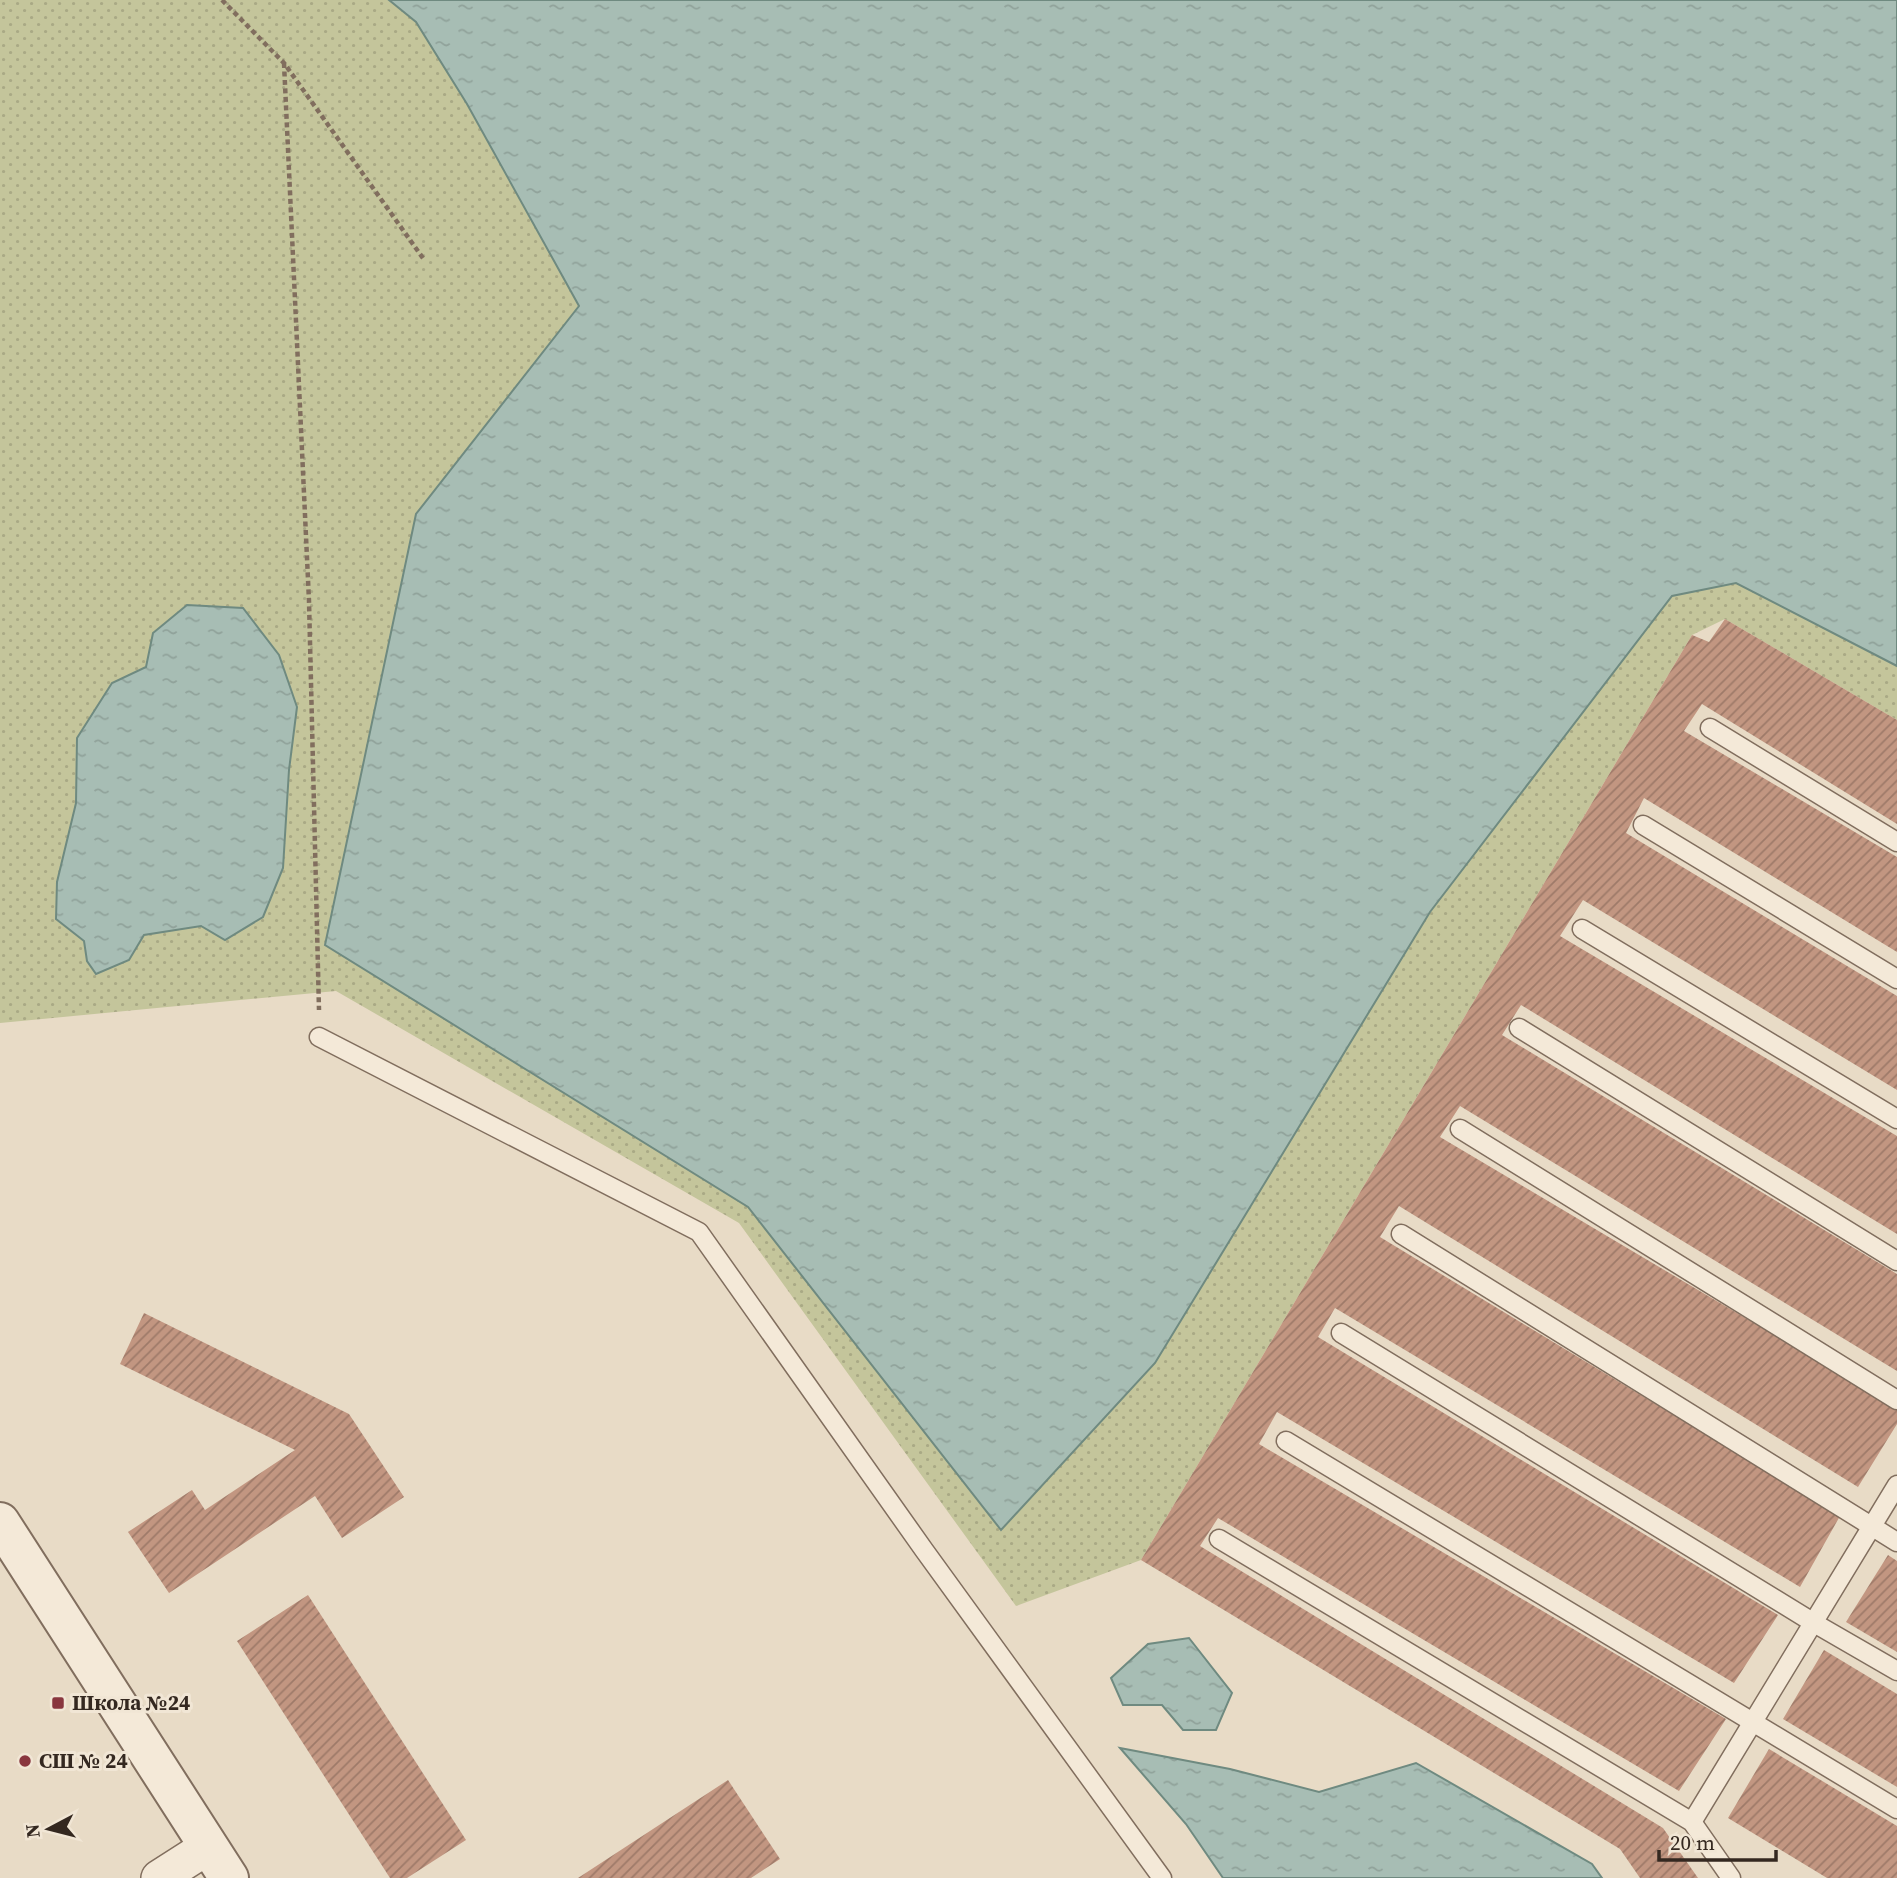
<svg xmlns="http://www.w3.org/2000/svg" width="1897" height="1878" font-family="'Source Serif 4',serif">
<defs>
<pattern id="green-dots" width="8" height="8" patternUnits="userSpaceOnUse" patternTransform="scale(1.75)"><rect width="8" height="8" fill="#c4c59b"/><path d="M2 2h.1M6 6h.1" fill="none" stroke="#a9a985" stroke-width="1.8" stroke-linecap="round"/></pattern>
<pattern id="water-ripples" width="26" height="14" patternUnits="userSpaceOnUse" patternTransform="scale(1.75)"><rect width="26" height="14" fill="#a7bdb4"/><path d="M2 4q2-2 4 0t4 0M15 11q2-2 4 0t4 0" fill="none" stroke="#90a29a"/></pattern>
<pattern id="building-hatch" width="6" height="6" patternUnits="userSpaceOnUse" patternTransform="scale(1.75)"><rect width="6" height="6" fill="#c29681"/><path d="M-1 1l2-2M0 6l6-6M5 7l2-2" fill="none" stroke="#9e7a69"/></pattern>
</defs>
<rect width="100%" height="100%" fill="#e8dbc6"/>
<polygon fill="url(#green-dots)" points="0,0 1897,0 1897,720 1725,619 1692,635 1141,1560 1016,1606 739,1223 336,991 0,1023"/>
<g fill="url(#water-ripples)" stroke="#6f8a80" stroke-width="2">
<polygon points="389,0 1897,0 1897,666 1736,583 1672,596 1430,912 1155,1363 1001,1530 748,1207 325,945 416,514 579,306 467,104 416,22"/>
<polygon points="187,605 243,608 279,655 297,707 289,770 283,868 263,917 225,940 201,926 144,935 129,960 96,974 87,961 84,941 56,919 57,882 76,803 77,738 112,683 146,667 153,633"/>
<polygon points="1189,1638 1232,1693 1216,1730 1183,1730 1162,1705 1123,1705 1111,1678 1148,1644"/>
<polygon points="1120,1748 1230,1769 1319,1792 1416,1763 1592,1864 1602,1878 1223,1878 1186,1824"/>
</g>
<g fill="url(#building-hatch)">
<polygon points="1725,619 1897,720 1897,824 1702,704 1684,731 1897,857 1897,952 1644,798 1626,833 1897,996 1897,1090 1583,900 1560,936 1897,1136 1897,1234 1521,1005 1502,1035 1897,1274 1897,1371 1460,1106 1440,1137 1897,1408 1897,1424 1858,1487 1399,1206 1380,1237 1840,1516 1800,1587 1335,1308 1318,1337 1778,1615 1734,1683 1277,1412 1259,1444 1726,1719 1679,1791 1218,1518 1200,1546 1663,1828 1698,1878 1640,1878 1620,1849 1141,1560 1692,635 1709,642"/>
<polygon points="144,1313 349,1414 404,1497 342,1538 315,1496 169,1593 128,1532 192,1490 205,1510 295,1450 120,1364"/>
<polygon points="1888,1555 1897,1561 1897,1652 1846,1622"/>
<polygon points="308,1595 466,1840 407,1878 390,1878 237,1641"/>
<polygon points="1824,1650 1897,1694 1897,1787 1783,1719"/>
<polygon points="1769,1749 1897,1826 1897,1878 1827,1878 1728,1818"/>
<polygon points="728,1780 780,1859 751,1878 578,1878"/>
</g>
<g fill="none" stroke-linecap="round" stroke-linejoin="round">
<defs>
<g id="service">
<polyline points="1710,728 1897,842"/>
<polyline points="1643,825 1897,979"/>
<polyline points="1582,929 1897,1119"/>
<polyline points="1519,1028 1897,1261"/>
<polyline points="319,1037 699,1232 924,1550 1162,1878"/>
<polyline points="1460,1129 1897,1400"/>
<polyline points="1401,1234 1897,1542"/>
<polyline points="1341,1333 1814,1623 1897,1671"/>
<polyline points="1286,1441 1897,1809"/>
<polyline points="1219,1539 1692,1822 1731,1878"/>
<polyline points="1692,1822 1897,1485"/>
</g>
<polyline id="minor" points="159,1878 209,1846"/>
<polyline id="tertiary" points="0,1522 229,1878"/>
</defs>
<use href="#service" stroke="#816e5e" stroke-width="21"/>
<use href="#minor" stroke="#816e5e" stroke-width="38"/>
<use href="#tertiary" stroke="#816e5e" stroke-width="42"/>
<g stroke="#816e5e" stroke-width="4.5" stroke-dasharray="5 3.5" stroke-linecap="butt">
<polyline points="222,0 284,63 425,261"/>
<polyline points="284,63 309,601 319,1010"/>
</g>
<use href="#service" stroke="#f4e9d8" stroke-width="18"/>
<use href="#minor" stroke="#f4e9d8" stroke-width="35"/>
<use href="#tertiary" stroke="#f4e9d8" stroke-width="38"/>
</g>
<g fill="#89363e" stroke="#f1e6d5" stroke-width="2.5">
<rect x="51" y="1696" width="14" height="14" rx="3.5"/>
<circle cx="25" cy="1761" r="7"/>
</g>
<g text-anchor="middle" stroke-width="6" stroke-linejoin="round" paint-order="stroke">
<g font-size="21" font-weight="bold" fill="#342820" stroke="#f1e6d5" text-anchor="start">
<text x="72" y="1710">Школа №24</text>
<text x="39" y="1768">СШ № 24</text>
</g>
</g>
<g transform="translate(49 1829) rotate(263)" stroke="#f1e6d5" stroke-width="5" paint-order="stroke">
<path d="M0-5L12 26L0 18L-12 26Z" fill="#342820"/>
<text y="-10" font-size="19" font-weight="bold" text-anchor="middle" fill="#342820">N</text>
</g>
<path d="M1659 1850v10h117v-10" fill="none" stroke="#342820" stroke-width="3.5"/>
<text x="1670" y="1850" font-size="21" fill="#342820" stroke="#f1e6d5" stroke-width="5" paint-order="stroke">20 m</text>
</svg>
